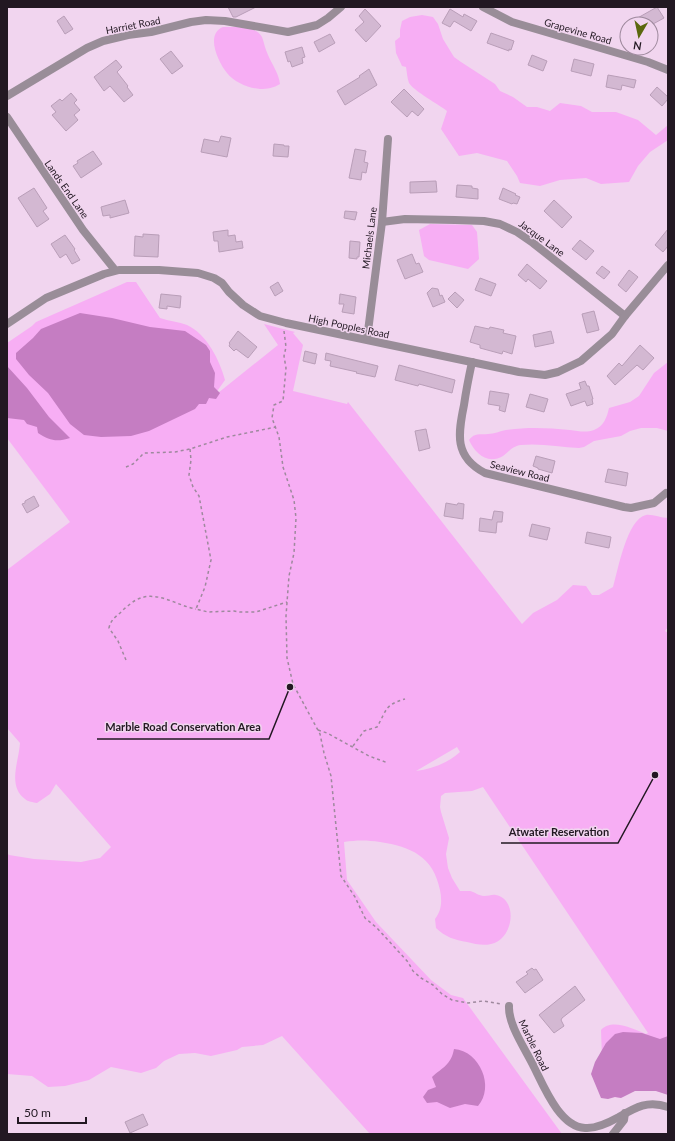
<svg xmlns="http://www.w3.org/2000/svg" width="675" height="1141" font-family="Lato,sans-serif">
<rect width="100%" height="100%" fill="#f1d5ef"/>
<g fill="#f7aef4" fill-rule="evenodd">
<path d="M422,15L433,17L438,24L443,39L454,57L461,62L495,84L500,91L513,97L527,107H537L550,111L560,103L581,106L592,112H616L638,120L656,135L668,125V140L650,152L638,166L629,182L601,184L586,178L560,180L540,186L520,183L517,176L507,161L477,153L459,156L441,129L447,111C438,104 414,91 409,83C407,78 407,72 406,67L402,66L396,53L395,41L400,37V30L402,21L410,17Z"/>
<path d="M223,27C235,27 255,25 262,37C264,42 265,49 268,55C272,64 279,74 280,84C274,88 267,89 260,89C248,88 234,82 227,73C218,62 205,34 223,27Z"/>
<polygon points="430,224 472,225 477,232 479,259 468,269 429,260 424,256 419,230"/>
<path d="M127,282H136L160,318C169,321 179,322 187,325C207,334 220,361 225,380L213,397L278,345L264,324L295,332L293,333L303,345L293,391L347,404L348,402L522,624L533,613L557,600L573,585L586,586L592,595H599L613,587C618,570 627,519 646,515C652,514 661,518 668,518V627L665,631L668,633V1093C659,1092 648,1089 639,1089C627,1089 626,1103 610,1095L602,1058L601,1030C612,1018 633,1029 646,1034L648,1033L483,787L472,791L445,793L441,796L440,807L441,812L449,838L446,854L448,868L452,878L460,891C463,891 467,891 470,891C475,892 479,896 484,896C489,896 492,894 496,895C519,900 513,940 491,944C483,946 475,944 467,942C455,940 445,937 436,928L435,919C442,910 442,900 440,890C433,856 411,847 380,842C367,840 357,840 344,842L347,880L376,922L431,980L451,995L463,998L562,1134H370L282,1036L263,1045L242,1047L237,1050L211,1056L195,1053L179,1054L164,1061L156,1068L141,1073L111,1067L89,1080L65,1086L48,1087L32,1076L7,1074V853L9,855L34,859L81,862L100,858L111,847L56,784L50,794L37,803C33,802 28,802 25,799C7,786 19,761 20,743L7,728V570L70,522L7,438V343L32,326L36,322ZM457,747L460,752C448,763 432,769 416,771Z"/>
<path d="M668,362V431L657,428H641L630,431L621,436L594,441L584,447L579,448C560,447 540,443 521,445C512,446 509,452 503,456C487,465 475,453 469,440C475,432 480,435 488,434C494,434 500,431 506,430C528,427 548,428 570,430C578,431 586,433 594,430C604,426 607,417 609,408L630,402L639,396L654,373Z"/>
</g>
<g fill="#c57dc2">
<polygon points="80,313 112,318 150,327 185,331 206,345 210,351 210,362 215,373 214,387 220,393 216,399 209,398 206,404 199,404 195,409 149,431 131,436 101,437 84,435 70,424 48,393 29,375 16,359 16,353 33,338 41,329"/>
<path d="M7,366L27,388L49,417L70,438C57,442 50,441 38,433L37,427L27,424L24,420L7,418Z"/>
<polygon points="623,1032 642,1033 660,1039 668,1036 668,1095 656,1091 635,1091 621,1098 615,1097 608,1099 601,1098 591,1074 595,1062 606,1043 615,1034"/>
<path d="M454,1049C480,1051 495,1087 478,1106L465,1104L450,1108L437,1102L427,1103L423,1097L428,1090L436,1087L432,1077C443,1067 451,1065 454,1049Z"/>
</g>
<g fill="#d3b8d2" stroke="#b99eb8">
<polygon points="228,7 256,7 236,17 233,17"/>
<polygon points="657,7 664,18 653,24 627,24"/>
<polygon points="365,9 381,26 366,42 355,30 364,22 359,16"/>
<polygon points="450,9 463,17 464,14 477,21 471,31 454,21 450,27 442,23"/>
<polygon points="64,16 73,29 65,34 57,21"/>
<polygon points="491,33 514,41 511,50 509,49 509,51 487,43"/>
<polygon points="330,34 335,43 319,52 314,42"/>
<polygon points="302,47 305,57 302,58 303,63 292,67 290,61 288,62 285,52"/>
<polygon points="171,51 183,66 172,74 160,59"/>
<polygon points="532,55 547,61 543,71 528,65"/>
<polygon points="574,59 594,64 591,76 571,71"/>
<polygon points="116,60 122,67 117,72 128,86 127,87 133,95 124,102 110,86 104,91 94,77"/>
<polygon points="369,69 377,85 345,105 337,91 360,77 359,76"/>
<polygon points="608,75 636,80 634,88 622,85 621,90 606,87"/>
<polygon points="657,87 668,97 668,99 662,106 650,95"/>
<polygon points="404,89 424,109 418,116 412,111 407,117 391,102"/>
<polygon points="71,93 77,100 74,103 80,110 74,115 78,120 66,131 52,115 56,112 51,106 60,99 62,101"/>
<polygon points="221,136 231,138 227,157 201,152 204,139 219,142"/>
<polygon points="274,144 284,145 284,146 289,146 288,157 273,156"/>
<polygon points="355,149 366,151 364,162 368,163 366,173 362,172 361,180 349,178"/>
<polygon points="93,151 102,164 81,178 73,166 78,163 77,161"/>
<polygon points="436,181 437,192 410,193 410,182"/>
<polygon points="457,185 472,186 472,188 478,189 478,199 456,197"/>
<polygon points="34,188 47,208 43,211 49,219 37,227 18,198"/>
<polygon points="503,188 516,194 515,195 520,197 517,204 513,203 512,204 499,199"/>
<polygon points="125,200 129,213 110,218 110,215 103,216 101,207"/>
<polygon points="554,200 572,217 562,228 544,211"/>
<polygon points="345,211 357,212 355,220 344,218"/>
<polygon points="668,229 668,246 663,252 655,245"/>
<polygon points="228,230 228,236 235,235 236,242 242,241 243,248 219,252 218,241 214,241 213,232"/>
<polygon points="143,234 159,235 158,257 134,256 135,236 143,237"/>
<polygon points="65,235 75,249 74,250 80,260 72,264 66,254 60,258 51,244"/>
<polygon points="580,240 594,251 586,260 572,249"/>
<polygon points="350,241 360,242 359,257 357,257 357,259 349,258"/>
<polygon points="412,254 416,264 419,263 423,272 405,279 397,260"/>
<polygon points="527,264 547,281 540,289 528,279 526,282 518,275"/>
<polygon points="602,266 610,272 604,279 596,273"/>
<polygon points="629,270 638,277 626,292 618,285"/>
<polygon points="480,278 496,284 491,296 475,290"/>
<polygon points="278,282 283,291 275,296 270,287"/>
<polygon points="432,288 438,289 440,296 442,295 445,302 433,307 427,293"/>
<polygon points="455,292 464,300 457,308 448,299"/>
<polygon points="161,294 181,296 180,308 167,306 167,309 159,308"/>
<polygon points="340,294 356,297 354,314 342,312 344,304 339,304"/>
<polygon points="594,311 599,330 587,333 582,314"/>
<polygon points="475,326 489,329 490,327 504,330 503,333 516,336 512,354 503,351 502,354 480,348 480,345 470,342"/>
<polygon points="238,331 257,347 248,358 236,349 234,351 229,346 230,344 229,343"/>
<polygon points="551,331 554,343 535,347 533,335"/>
<polygon points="640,345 654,358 643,370 637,365 615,385 607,376 619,363 622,366"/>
<polygon points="305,351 317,354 315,364 303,361"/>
<polygon points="326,353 378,366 375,377 356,373 357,372 330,366 331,361 325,360"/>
<polygon points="399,365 455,380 452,393 419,384 418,386 395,380"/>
<polygon points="585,381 587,386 589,386 593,399 592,399 593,404 587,406 585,401 571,406 566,394 581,389 579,383"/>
<polygon points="490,391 509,394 505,412 499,410 500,406 488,404"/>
<polygon points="530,394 548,399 544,412 526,407"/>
<polygon points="426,429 430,448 419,451 415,431"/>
<polygon points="536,456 555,461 552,473 538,469 538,468 533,466"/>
<polygon points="608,469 628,473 626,486 605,482"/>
<polygon points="34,496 39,506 27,513 22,504 25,503 25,501"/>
<polygon points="446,503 457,505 458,503 464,504 463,519 444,516"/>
<polygon points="494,511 503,512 502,522 497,522 496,533 479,531 480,518 492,520"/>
<polygon points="532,524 550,528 547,540 529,536"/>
<polygon points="587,532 611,537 609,548 585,543"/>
<polygon points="532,968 534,970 536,969 543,980 525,993 516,982 528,974 526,972"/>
<polygon points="575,986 585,1000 562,1018 561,1020 564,1026 554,1033 539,1015"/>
<polygon points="143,1114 148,1125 130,1133 125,1122"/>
</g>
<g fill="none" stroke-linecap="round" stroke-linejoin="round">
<g stroke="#9e899d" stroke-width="1.5" stroke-dasharray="3 3" stroke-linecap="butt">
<polyline points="284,331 286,347 284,356 286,368 283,401 274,405 272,418 279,437 283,467 294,500 296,518 294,553 289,576 286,616 287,658 293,684 320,734 324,753 331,776 341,876 355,897 365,918 377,928 408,962 413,971 421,978 433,985 442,994 452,1000 468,1003 483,1001 501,1004"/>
<polyline points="190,449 191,460 189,475 193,487 199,496 211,560 205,587 196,609 208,612 234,611 240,612 256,612 287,602"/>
<polyline points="126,467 133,464 144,453 175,452 190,449 227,437 276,427"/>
<path d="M126,660L118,641L109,628C111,618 118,616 124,609C128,606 132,602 136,600C156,589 177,606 196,609"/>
<polyline points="318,730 327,733 369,756 388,763"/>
<path d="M353,746L364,731L377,727C387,710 384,705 405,699"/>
</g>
<g stroke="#998d98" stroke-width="8">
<polyline points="483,7 512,22 648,62 668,70"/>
<polyline points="7,96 87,48 103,41 128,35 151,32 191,22 206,20 225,21 288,32 317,25 328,18 341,7"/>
<polyline points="7,117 83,230 115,270"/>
<polyline points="382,222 405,219 455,220 484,221 500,224 517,232 533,243 625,316"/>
<polyline points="7,324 46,298 104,274 119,270 159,270 198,273 214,278 222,283 229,292 243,305 260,316 286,323 519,372 545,375 558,372 581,361 612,334 625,316 668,265"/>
<polyline points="367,339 382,222 388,139"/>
<path d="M472,362C469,376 466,391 464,405C458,434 454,457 485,473L624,507L631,508L654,503L666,493"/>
<path d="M509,1006C508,1025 526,1050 534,1067C544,1087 560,1127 585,1128C596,1129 610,1122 619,1117C636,1107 648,1100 668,1107"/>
<polyline points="613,1134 624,1120 625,1113"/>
</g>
</g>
<g text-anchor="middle" stroke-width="3" stroke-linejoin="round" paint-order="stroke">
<g font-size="10" fill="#221822" stroke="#f1d5ef">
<text transform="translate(133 25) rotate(-11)" y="4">Harriet Road</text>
<text transform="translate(578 31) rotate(16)" y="4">Grapevine Road</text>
<text transform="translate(67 189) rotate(55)" y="4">Lands End Lane</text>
<text transform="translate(369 238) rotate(-83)" y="4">Michaels Lane</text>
<text transform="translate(542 238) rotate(36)" y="4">Jacque Lane</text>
<text transform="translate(349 326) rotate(12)" y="4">High Popples Road</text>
<text transform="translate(520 471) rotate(14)" y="4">Seaview Road</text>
<text transform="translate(534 1045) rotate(64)" y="4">Marble Road</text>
</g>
</g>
<path fill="none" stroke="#221822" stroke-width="1.5" d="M290 687L269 739H97M655 775L618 843H501"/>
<g fill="#221822" stroke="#f1d5ef" stroke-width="1.5">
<circle cx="290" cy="687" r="4"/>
<circle cx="655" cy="775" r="4"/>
</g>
<g font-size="11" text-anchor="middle" font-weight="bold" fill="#221822" stroke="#f1d5ef" stroke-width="3" stroke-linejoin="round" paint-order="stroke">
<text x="183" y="731">Marble Road Conservation Area</text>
<text x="559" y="836">Atwater Reservation</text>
</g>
<rect width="675" height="1141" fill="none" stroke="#221822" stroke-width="16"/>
<g transform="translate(639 36) rotate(189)"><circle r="19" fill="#f1d5ef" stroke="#9e899d"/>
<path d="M0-3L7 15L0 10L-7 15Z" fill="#5b680e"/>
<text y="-6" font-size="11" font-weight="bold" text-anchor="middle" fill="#221822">N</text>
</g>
<path d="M18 1117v6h68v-6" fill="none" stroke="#221822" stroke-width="2"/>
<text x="24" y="1117" font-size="12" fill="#221822" stroke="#f1d5ef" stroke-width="3" paint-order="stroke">50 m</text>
</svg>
